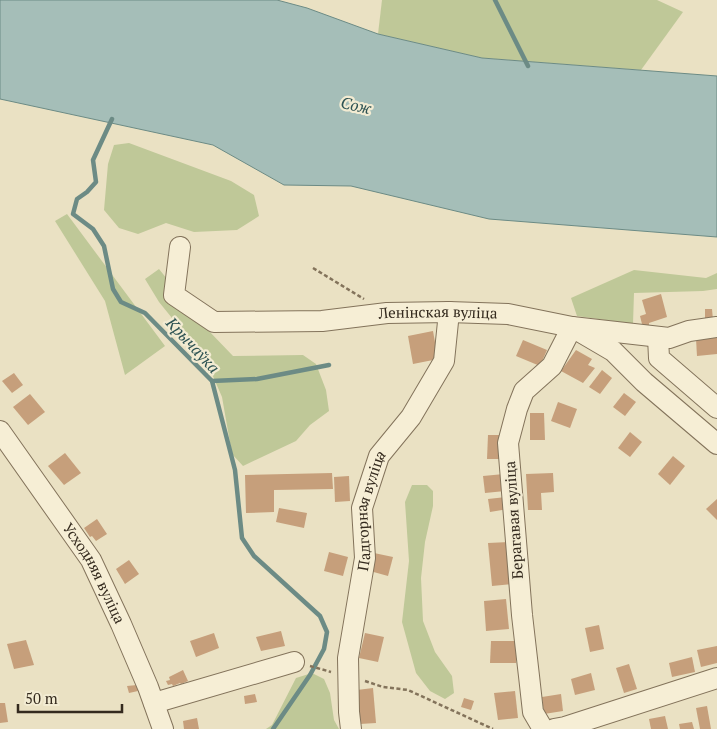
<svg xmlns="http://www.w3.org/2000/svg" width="717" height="729" font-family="'PT Serif',serif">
<rect width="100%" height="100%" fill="#eae1c3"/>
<g fill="#bfc898">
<polygon points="382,0 657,0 683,12 641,70 482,58 378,34"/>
<polygon points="129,143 231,181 254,195 259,216 237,230 194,232 166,223 138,234 119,228 104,210 108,164 114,145"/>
<polygon points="67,214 165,346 125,375 105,301 55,221"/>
<polygon points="159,269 208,330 233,356 303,355 316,364 326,390 329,411 310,425 296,441 243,466 232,454 222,397 206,360 159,302 145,279"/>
<polygon points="634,270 706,278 717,273 717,289 703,291 634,293 633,324 577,316 571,298"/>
<polygon points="412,485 427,485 433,491 433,506 425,542 421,578 423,621 435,652 452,676 454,693 445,699 430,691 416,673 402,622 409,561 405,502"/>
<polygon points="312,673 324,679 330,693 334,720 339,729 266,729 272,725 296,678"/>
</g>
<polygon fill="#a5beb8" stroke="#6c8b85" points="0,0 277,0 307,8 378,34 482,58 717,76 717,237 489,219 351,186 284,185 213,145 0,99"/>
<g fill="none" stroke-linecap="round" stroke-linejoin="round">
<g stroke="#6c8b85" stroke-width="4.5">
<polyline points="495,0 528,66"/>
<polyline points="112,119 93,160 96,182 87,192 77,199 73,214 93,229 104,246 113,289 121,302 145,313 212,381 235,470 242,538 254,556 320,616 327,632 324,649 310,675 273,729"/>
<polyline points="212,381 257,379 329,365"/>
</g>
</g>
<g fill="#c69f7b">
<polygon points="661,294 667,317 649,323 649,326 643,328 640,316 646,314 642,300"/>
<polygon points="705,309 712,309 713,320 705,319"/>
<polygon points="433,331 438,359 413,364 408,336"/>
<polygon points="717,337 717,354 697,356 696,339"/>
<polygon points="523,340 547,350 540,366 516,356"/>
<polygon points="576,350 592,359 588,365 595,368 583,383 561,371"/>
<polygon points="602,370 612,378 600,394 589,387"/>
<polygon points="14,373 23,385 12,393 2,381"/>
<polygon points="624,393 636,402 625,416 613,407"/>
<polygon points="30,394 45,412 28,425 13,407"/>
<polygon points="558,402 577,409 570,428 551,421"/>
<polygon points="530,413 544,413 545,440 530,440"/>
<polygon points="630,432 642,442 630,457 618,448"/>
<polygon points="488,435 501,435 500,459 487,459"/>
<polygon points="65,453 81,473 64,485 48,466"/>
<polygon points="673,456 685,466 670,485 658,474"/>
<polygon points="332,473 333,489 274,490 274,512 246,513 245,475"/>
<polygon points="553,473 554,492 541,493 542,510 528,510 526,474"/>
<polygon points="504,474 505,491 485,493 483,476"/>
<polygon points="349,476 350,501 335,502 334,477"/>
<polygon points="506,497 508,509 490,512 488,499"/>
<polygon points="717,499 717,520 706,509"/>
<polygon points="279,508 307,513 304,528 276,522"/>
<polygon points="97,519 107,534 96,541 92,536 90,537 84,528"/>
<polygon points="509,542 513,584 492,586 488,543"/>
<polygon points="329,552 348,557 343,576 324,571"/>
<polygon points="374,553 393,557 388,576 370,571"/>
<polygon points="129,560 139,574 125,584 116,569"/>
<polygon points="506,599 509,629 486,631 484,601"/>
<polygon points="599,625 604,649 590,652 585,628"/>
<polygon points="281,631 285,646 261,651 256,637"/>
<polygon points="214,633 219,648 196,657 190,641"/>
<polygon points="365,633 384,637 378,662 359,658"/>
<polygon points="26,640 34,665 14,669 7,644"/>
<polygon points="491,641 516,641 516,663 490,663"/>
<polygon points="717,646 717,663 701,667 697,650"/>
<polygon points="692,657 695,672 672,677 669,663"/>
<polygon points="629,664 637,689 624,693 616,668"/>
<polygon points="183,670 188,681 181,684 180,683 173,686 172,684 168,685 166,681 170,680 169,677"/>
<polygon points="591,673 595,690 575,695 571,679"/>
<polygon points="137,685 138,691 129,693 127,686"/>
<polygon points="373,688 376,723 360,724 357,690"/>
<polygon points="515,691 518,718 498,720 494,693"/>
<polygon points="255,694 257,702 245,704 244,696"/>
<polygon points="561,694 563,711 544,714 542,697"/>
<polygon points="464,698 474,701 471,710 461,707"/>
<polygon points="0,703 5,703 8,722 0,723"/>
<polygon points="707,706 711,729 700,729 696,708"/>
<polygon points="665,716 668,729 651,729 649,719"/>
<polygon points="197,718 199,729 184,729 183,721"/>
<polygon points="692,722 694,729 680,729 679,724"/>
</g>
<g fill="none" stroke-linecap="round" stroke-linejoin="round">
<defs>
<g id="minor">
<path id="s1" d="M180,247L174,295L214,322L322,321L387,313L449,312L508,314L572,327L613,351L644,382L717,444"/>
<polyline points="658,337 659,358 717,408"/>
<path id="s2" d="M0,431L91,560L121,624L148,687L163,729"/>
<polyline points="154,703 294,662"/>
<path id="s3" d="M351,729L349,712L348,658L365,558L362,508L379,456L411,417L444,361L449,312"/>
<polyline points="543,729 533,712 529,676 522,615 508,443 517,409 524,391 552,366 572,327 669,338 689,331 717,327"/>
<polyline points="554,729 565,727 717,678"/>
</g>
</defs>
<use href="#minor" stroke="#83735b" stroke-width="22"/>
<g stroke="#83735b" stroke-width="2.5" stroke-dasharray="4 2.5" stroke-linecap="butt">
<polyline points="313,268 364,299"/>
<polyline points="310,666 331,672"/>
<polyline points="365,681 383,687 408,690 493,729"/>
</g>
<use href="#minor" stroke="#f6eed5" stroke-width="20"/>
</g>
<g text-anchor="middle" stroke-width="4.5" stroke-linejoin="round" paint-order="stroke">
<g font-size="15" fill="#342a1e" stroke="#f2ebd2">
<text dy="5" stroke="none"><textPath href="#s1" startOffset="321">Ленінская вуліца</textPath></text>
<text dy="5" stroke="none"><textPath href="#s3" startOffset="221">Падгорная вуліца</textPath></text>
<text transform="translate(514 520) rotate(-94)" y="5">Берагавая вуліца</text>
<text dy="5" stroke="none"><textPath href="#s2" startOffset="171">Усходняя вуліца</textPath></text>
</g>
<g font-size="16" font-style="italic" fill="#2e5353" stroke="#f2ebd2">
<text transform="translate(356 105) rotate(13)" y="6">Сож</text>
<text transform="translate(193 345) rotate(47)" y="6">Крычаўка</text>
</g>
</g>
<path d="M18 704v8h104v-8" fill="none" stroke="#342a1e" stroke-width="2.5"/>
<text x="25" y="704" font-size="15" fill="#342a1e" stroke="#f2ebd2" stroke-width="4" paint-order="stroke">50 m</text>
</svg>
